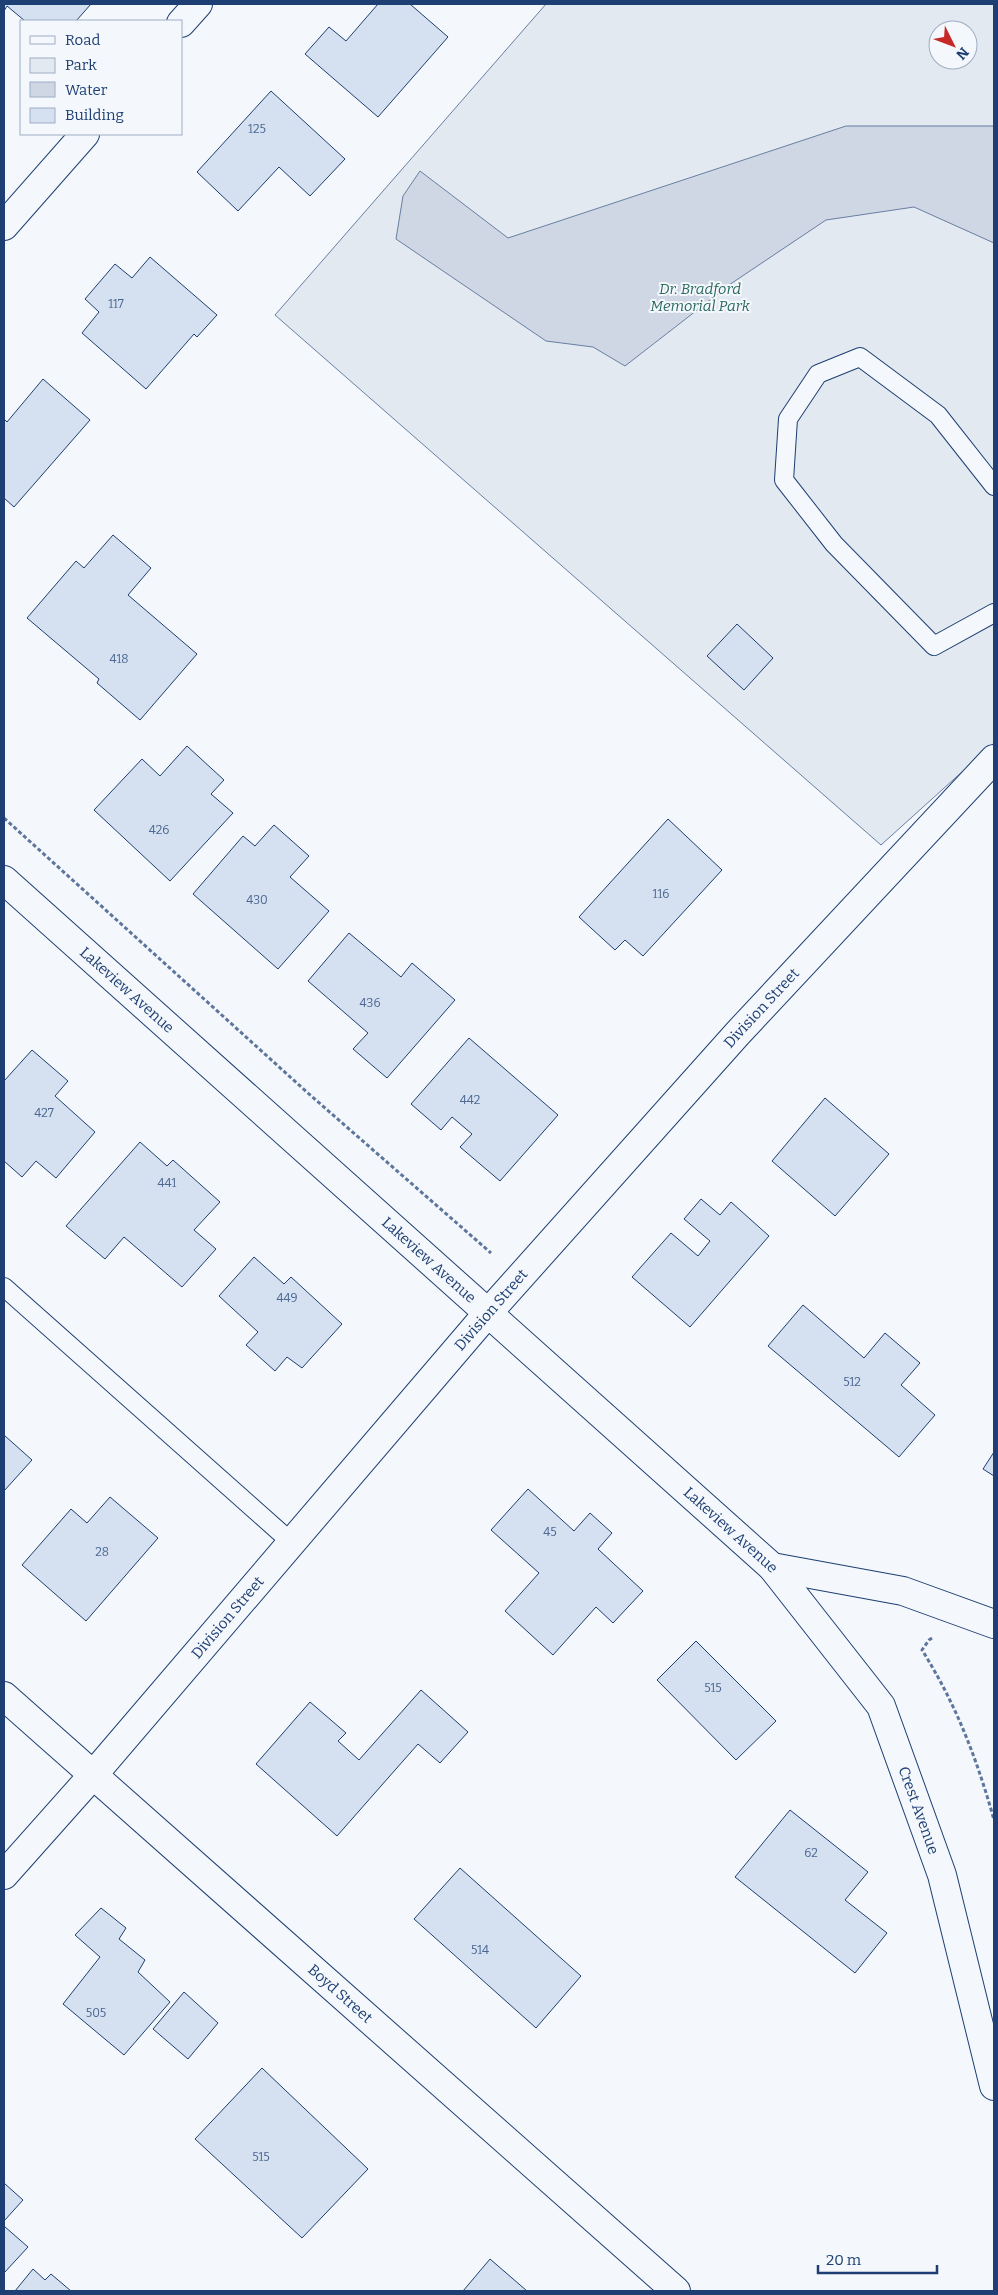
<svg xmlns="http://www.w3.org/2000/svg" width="998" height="2295" font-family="Bitter,serif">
<rect width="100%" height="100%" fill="#f4f7fb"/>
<path fill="#e3e9f0" stroke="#687fa3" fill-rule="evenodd" d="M546,4H994V743L881,845L275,315ZM938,30H968V60H938Z"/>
<polygon fill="#cfd7e4" stroke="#687fa3" points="846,126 994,126 994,243 914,207 826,220 732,283 625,366 593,347 546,341 396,239 403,196 420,171 508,238"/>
<g fill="#d5e0f0" stroke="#1d3f73">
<polygon points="4,4 91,4 76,21 25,21 7,6 4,11"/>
<polygon points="378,4 410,4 448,37 378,117 305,54 329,27 346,41"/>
<polygon points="271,91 345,159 310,196 279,167 238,211 197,172"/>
<polygon points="150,257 217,315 197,337 194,334 146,389 82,333 99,312 85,299 115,264 132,278"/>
<polygon points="43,379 90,420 14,507 4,498 4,419 7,422"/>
<polygon points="113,535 151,568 128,595 197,654 140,720 97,683 99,679 27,618 76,561 84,568"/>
<polygon points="737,624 773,658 744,690 707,656"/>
<polygon points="187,746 224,780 211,794 233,813 170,881 94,810 142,759 160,776"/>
<polygon points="668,819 722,870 643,956 625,940 615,950 579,917"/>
<polygon points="274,825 309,856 290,877 329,911 278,969 193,894 243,836 255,846"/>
<polygon points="349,933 401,977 412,963 455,1000 387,1078 353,1049 368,1033 308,981"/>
<polygon points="469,1038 558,1115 500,1181 460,1147 472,1134 452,1117 441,1130 411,1104"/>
<polygon points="32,1050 68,1081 55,1096 95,1132 56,1178 36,1161 22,1177 4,1161 4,1081"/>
<polygon points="825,1098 889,1154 835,1216 772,1161"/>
<polygon points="140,1142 167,1166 173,1160 220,1202 194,1230 216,1249 182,1287 124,1237 105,1259 66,1226"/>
<polygon points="701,1199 720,1215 731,1202 769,1236 690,1327 632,1277 671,1233 698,1256 710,1241 684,1219"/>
<polygon points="254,1257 284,1284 291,1277 342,1324 302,1368 287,1357 275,1371 246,1345 258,1332 219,1296"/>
<polygon points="803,1305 864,1358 885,1333 920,1363 901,1385 935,1415 899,1457 768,1346"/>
<polygon points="4,1435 32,1460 4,1491"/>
<polygon points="994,1452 994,1476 983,1469"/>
<polygon points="528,1489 574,1531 590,1513 612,1533 598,1549 643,1591 613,1623 596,1607 553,1655 505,1611 539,1573 491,1530"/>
<polygon points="110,1497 158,1538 86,1621 22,1565 71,1509 87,1523"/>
<polygon points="696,1641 776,1721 736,1760 657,1680"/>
<polygon points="421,1690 468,1732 440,1763 418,1744 337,1836 256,1764 310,1702 346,1733 338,1741 359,1760"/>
<polygon points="790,1810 868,1872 845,1900 887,1933 855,1973 735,1877"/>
<polygon points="460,1868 581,1976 536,2028 414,1919"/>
<polygon points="101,1908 126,1928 119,1939 145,1960 138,1972 170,2002 124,2055 63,2004 100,1957 75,1935"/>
<polygon points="184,1992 218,2023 188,2059 153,2029"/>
<polygon points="262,2068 368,2169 302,2238 195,2139"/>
<polygon points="4,2183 23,2200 4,2221"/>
<polygon points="4,2226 28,2247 4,2273"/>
<polygon points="490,2259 527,2291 463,2291"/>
<polygon points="33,2269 45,2280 51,2274 71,2291 15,2291"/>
</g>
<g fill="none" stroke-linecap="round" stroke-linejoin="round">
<defs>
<g id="lane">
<polyline points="994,486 938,415 860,357 818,374 788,419 784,480 834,544 934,646 994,613"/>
<polyline points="4,1287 291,1542"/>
</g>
<g id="street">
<polyline points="181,23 198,4"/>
<polyline points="4,226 85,134"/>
<path id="s1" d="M487,1314L738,1033L994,759"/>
<polyline points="772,1567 903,1591 994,1624"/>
<path id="s2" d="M4,1696L676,2291"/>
</g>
<g id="secondary">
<path id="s3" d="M4,880L772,1567L881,1706L942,1875L994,2086"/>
<path id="s4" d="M4,1875L93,1775L487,1314"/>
</g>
</defs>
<use href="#lane" stroke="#1d3f73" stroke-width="20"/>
<use href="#street" stroke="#1d3f73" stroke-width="30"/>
<use href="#secondary" stroke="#1d3f73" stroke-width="30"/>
<g stroke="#5e769c" stroke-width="3" stroke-dasharray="4 2.5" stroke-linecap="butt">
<polyline points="4,818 309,1094 491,1253"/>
<path d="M932,1638L929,1640L922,1650C956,1704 977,1759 994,1820"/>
</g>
<use href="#lane" stroke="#f4f7fb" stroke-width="18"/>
<use href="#street" stroke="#f4f7fb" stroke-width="28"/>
<use href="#secondary" stroke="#f4f7fb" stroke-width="28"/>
</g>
<g text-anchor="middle" stroke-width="4" stroke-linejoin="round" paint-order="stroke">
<g font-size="12" fill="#4b6792">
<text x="257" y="133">125</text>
<text x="116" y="308">117</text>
<text x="119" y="663">418</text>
<text x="159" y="834">426</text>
<text x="661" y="898">116</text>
<text x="257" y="904">430</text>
<text x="370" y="1007">436</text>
<text x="470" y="1104">442</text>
<text x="44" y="1117">427</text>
<text x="167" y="1187">441</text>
<text x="287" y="1302">449</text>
<text x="852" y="1386">512</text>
<text x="550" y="1536">45</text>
<text x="102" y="1556">28</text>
<text x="713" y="1692">515</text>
<text x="811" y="1857">62</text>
<text x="480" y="1954">514</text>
<text x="96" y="2017">505</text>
<text x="261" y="2161">515</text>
</g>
<g font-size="15" font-style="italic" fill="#2c6c60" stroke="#f4f7fb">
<text x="700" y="294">Dr. Bradford<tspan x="700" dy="17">Memorial Park</tspan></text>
</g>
<g font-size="15" fill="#1d3f73" stroke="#f4f7fb">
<text dy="5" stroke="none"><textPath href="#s3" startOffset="165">Lakeview Avenue</textPath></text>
<text dy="5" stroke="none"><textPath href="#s1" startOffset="411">Division Street</textPath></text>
<text dy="5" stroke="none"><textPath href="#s3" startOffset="570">Lakeview Avenue</textPath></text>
<text transform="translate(491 1310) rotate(-49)" y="5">Division Street</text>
<text dy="5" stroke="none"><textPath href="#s3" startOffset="975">Lakeview Avenue</textPath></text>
<text dy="5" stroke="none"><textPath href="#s4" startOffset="341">Division Street</textPath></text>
<text dy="5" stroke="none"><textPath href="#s3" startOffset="1318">Crest Avenue</textPath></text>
<text dy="5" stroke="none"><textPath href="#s2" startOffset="449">Boyd Street</textPath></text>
</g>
</g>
<rect width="998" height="2295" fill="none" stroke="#1d3f73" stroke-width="10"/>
<rect x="20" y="20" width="162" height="115" fill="#f4f7fb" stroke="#9eadc5"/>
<rect x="30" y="36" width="25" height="8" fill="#f4f7fb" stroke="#9eadc5"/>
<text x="65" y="45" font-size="15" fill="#1d3f73">Road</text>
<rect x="30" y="58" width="25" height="15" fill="#e3e9f0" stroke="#9eadc5"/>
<text x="65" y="70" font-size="15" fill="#1d3f73">Park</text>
<rect x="30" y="82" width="25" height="15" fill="#cfd7e4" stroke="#9eadc5"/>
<text x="65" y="95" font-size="15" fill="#1d3f73">Water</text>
<rect x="30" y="108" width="25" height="15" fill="#d5e0f0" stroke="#9eadc5"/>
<text x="65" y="120" font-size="15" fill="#1d3f73">Building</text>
<g transform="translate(953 45) rotate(132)"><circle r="24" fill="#f4f7fb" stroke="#9eadc5"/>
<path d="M0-4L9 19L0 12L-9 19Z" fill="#c62828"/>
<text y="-8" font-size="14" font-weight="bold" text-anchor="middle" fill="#1d3f73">N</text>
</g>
<path d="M818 2265v8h119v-8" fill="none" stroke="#1d3f73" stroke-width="2.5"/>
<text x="826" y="2265" font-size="15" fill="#1d3f73" stroke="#f4f7fb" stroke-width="4" paint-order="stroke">20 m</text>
</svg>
